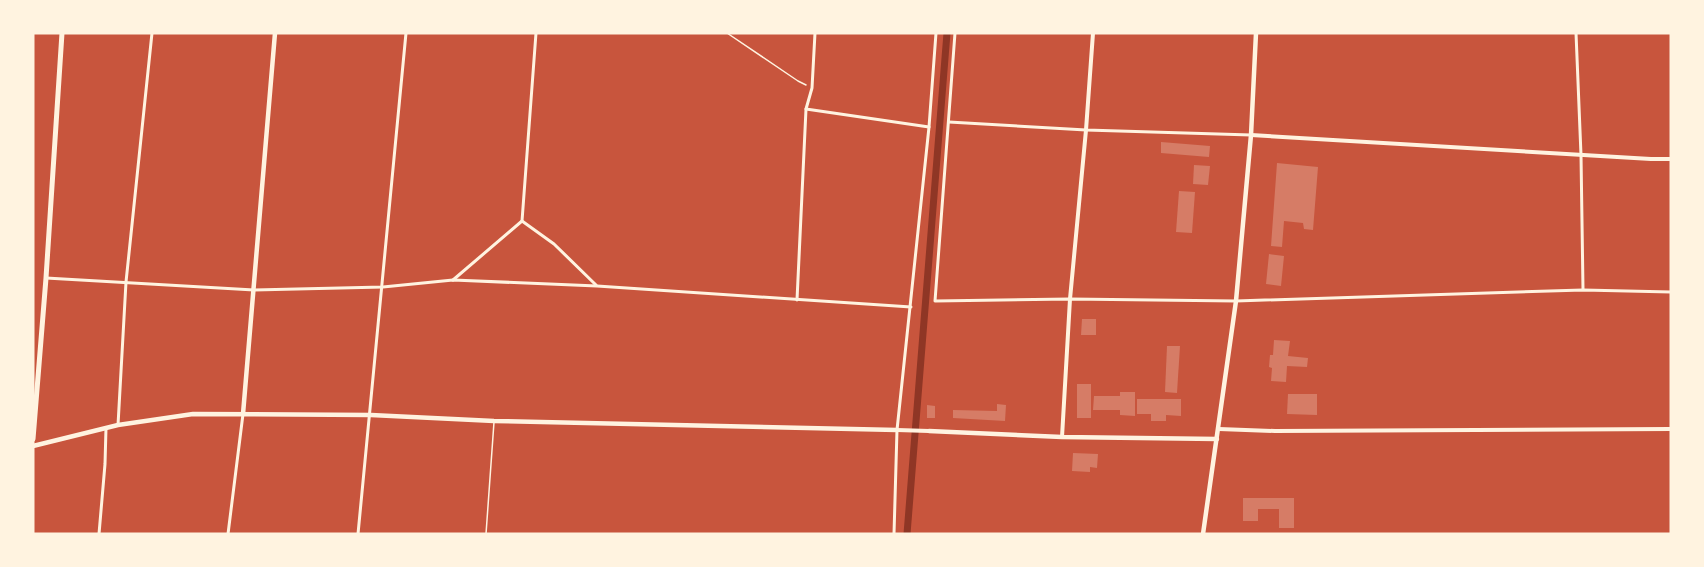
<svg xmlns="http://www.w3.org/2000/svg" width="1704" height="567" font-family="Mulish,sans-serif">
<rect width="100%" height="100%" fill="#c8553d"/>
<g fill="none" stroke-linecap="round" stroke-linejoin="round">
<polyline stroke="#8f3625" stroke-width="7" points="907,534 947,33"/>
</g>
<g fill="#d67c66">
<polygon points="1161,142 1210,146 1209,157 1161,153"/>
<polygon points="1277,163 1318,167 1313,230 1304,229 1303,223 1284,221 1282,247 1271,246"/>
<polygon points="1194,165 1210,166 1208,185 1193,184"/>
<polygon points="1179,191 1195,192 1192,233 1176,232"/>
<polygon points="1269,254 1284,256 1281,286 1266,284"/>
<polygon points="1082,319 1096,319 1096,335 1081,335"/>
<polygon points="1274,340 1290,341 1288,356 1308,358 1307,367 1287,366 1286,382 1271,381 1272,368 1269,367 1270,355 1273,355"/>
<polygon points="1167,346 1180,346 1177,393 1165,392"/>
<rect x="1077" y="384" width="14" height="34"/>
<polygon points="1120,392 1135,392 1135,416 1120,415 1120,410 1093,410 1094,396 1120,396"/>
<polygon points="1288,394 1317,394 1317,415 1287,414"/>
<polygon points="1137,399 1181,399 1181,416 1166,415 1166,421 1151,421 1151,414 1137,414"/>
<polygon points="997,404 1006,405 1005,421 953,418 953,410 997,411"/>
<polygon points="927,405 935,406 935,418 927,418"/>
<polygon points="1073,453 1098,454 1097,468 1090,467 1090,472 1072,471"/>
<polygon points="1243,498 1294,498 1294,528 1279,528 1279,509 1258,509 1258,521 1243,521"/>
</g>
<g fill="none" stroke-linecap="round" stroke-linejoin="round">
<polyline stroke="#fff3e0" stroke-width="1.5" points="727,33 798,81 806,85"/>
<polyline stroke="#fff3e0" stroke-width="1.5" points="486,534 494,422"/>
<g stroke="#fff3e0" stroke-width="3">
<polyline points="536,33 522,221 554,244 596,285"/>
<polyline points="955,33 935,301 1070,299 1236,301 1583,290 1671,292"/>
<polyline points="1576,33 1581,155 1583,289"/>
<polyline points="806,109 929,127"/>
<polyline points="949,122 1086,130 1251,135"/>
<polyline points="46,278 254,290 383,287 453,280 597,286 911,307"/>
<polyline points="453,280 522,221"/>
<polyline points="797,300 806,109 812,88 815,33"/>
<polyline points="118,425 126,282 152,33"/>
<polyline points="99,534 105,464 106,428"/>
<polyline points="228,534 243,414"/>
<polyline points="358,534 406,33"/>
<polyline points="894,534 897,430 929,127 936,33"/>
</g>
<g stroke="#fff3e0" stroke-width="4">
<polyline points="1251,135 1651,159 1671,159"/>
<polyline points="1219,429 1275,431 1671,429"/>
<polyline points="897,430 929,431"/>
<polyline points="1062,437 1070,299 1086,130 1093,33"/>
</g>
<g stroke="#fff3e0" stroke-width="4.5">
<polyline points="243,414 275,33"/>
<polyline points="929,431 1062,437 1217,439"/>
<polyline points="33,446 118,425 193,414 371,415 494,421 897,430"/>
<polyline points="1203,534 1236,301 1251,135 1256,33"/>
</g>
<polyline stroke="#fff3e0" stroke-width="5" points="33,439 46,278 62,33"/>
</g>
<rect width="1704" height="567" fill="none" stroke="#fff3e0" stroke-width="69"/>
</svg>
